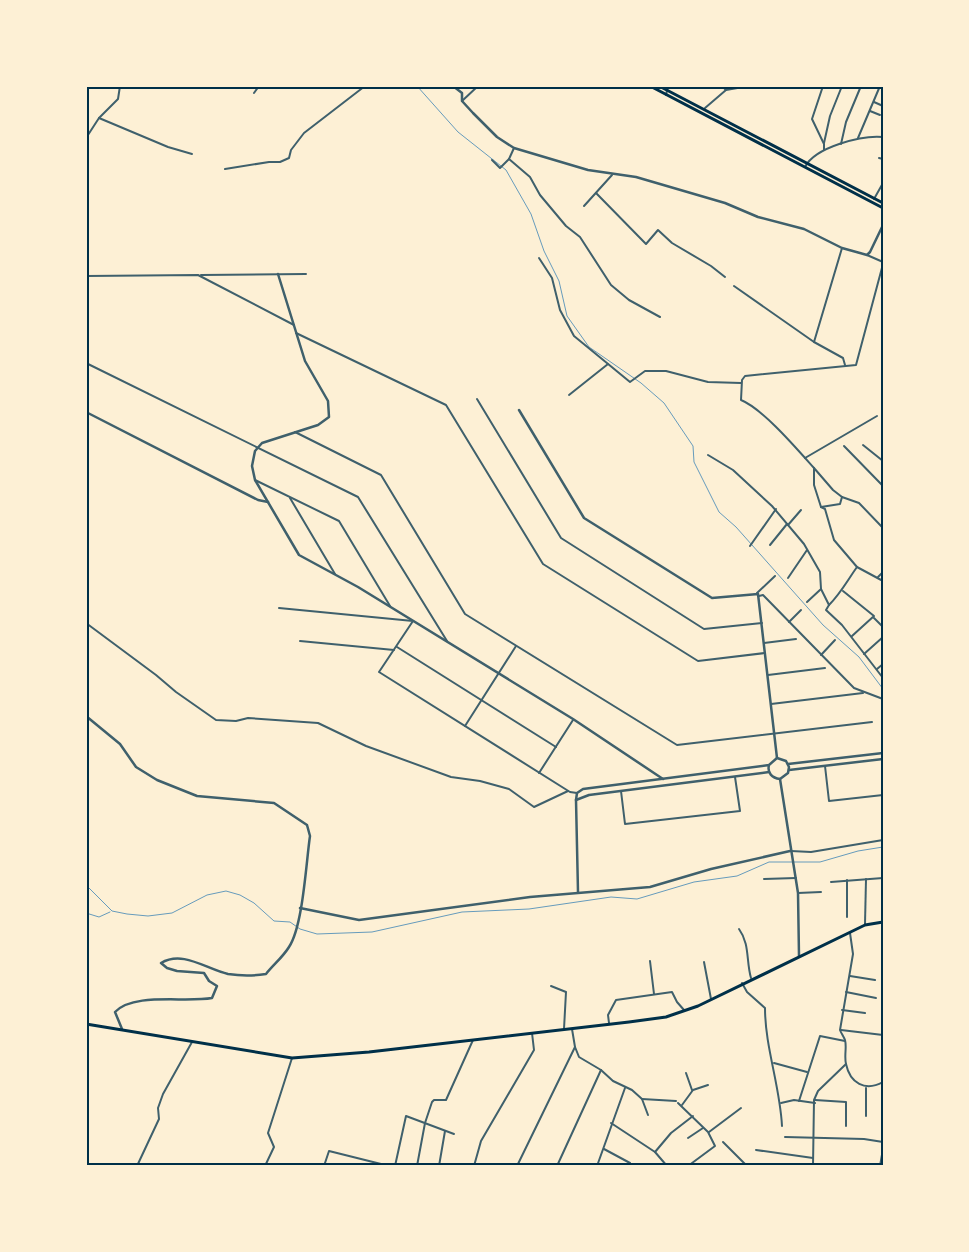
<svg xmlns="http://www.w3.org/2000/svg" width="969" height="1252" font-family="'DejaVu Sans',sans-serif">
<rect width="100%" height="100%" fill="#fdf0d5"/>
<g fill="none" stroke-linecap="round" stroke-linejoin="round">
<g stroke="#669bbc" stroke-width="1">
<polyline points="417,86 458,132 506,170 531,214 544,251 559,281 567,316 589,347 641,383 664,403 693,446 694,462 719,512 736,527 823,625 859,657 883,689"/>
<polyline points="86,885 112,911 127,914 148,916 172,913 207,895 226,891 240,895 254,903 274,921 290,922 300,929 317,934 372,932 462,912 529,909 611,897 637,899 694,882 737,876 769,862 820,862 858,851 883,847"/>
<polyline points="86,913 99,917 110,912"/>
</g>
<g stroke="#3f606c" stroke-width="2">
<polyline points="722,86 726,90"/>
<polyline points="823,86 812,119 824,144 824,150"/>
<polyline points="254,93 259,86"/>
<polyline points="666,95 668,86"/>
<polyline points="462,101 478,86"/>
<polyline points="874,102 883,106"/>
<polyline points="705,108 726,90 749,86"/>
<polyline points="870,111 880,115"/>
<polyline points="99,118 168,147 192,154"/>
<polyline points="86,138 99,118 118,99 120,86"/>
<polyline points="858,138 880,86"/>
<polyline points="824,143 830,116 842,86"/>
<polyline points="841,144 846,122 861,86"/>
<polyline points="514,148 509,159 530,177 540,195 566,226 580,237 611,285 629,300 660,317"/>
<polyline points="879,158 883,159"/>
<polyline points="492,160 500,168 509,159"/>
<path d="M805,167C815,147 862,135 883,137"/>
<polyline points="225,169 269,162 280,162 289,158 291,150 304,133 365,86"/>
<polyline points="596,193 646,244 658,230 672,243 711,266 725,277"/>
<polyline points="874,199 883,183"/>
<polyline points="584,206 612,175"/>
<polyline points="867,255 883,262"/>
<polyline points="539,258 552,278 560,310 574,336 630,382 645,371 666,371 708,382 741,383"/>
<path d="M883,264L856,365L745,376L742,380L741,400C763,409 797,449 814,468V485L821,507L825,509L834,540L857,567L883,581"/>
<polyline points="201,275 306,274"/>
<polyline points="86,276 198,275 294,325"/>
<polyline points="734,286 814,342 843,358 845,365"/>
<polyline points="296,333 446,405 543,564 698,661 765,653"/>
<polyline points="814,342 842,248"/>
<polyline points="86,363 358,497 447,641"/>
<polyline points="569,395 608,364"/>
<polyline points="477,399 561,538 704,629 762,623"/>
<polyline points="295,432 381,475 465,614 677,745 872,722"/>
<polyline points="863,445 883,461"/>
<polyline points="844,446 883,486"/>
<polyline points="708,455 733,470 772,506 804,544 820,572 821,589 829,605 826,610 842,625 883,678"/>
<polyline points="805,458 877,416"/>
<polyline points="814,468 833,490 842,497 859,503 883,528"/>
<polyline points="255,480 339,521 390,606"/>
<polyline points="290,498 335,574"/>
<polyline points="821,507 840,504 842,497"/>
<polyline points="788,525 801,510"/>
<polyline points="770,545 787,524"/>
<polyline points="750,546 776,509"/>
<polyline points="878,577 883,572"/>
<polyline points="788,578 807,550"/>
<polyline points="843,591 874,616 852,636"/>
<polyline points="757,593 775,576"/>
<polyline points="759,596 763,595 854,688 883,699"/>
<polyline points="807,602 821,589"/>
<path d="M829,605C841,593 847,581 857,567"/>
<polyline points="279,608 413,621 379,672 570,792 577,793"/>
<polyline points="874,618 883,627"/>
<polyline points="789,622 801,610"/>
<polyline points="86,623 156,675 176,692 216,720 236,721 248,718 318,723 366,746 451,777 480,781 509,789 534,807 568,791"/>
<polyline points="300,641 394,650"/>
<polyline points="764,643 796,639"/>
<polyline points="397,647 556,747"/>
<polyline points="864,654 883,637"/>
<polyline points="821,655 835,640"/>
<polyline points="877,669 883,664"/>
<polyline points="768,675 825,668"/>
<polyline points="771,704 863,693"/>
<polyline points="465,726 516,646"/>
<polyline points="825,766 829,801 883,795"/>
<polyline points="539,773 573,720"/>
<polyline points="621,791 625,824 740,811 735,777"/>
<polyline points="791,851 811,852 883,840"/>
<polyline points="764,879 796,878"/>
<polyline points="847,880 847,917"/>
<polyline points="831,882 883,878"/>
<polyline points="798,893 821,892"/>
<polyline points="865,924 866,879"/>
<path d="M739,929C750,944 746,961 751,978"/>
<path d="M850,933L853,954L840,1030C841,1033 844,1037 845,1040C847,1047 844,1056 846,1064C850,1083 865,1092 883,1082"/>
<polyline points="650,961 654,994"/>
<polyline points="704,962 711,999"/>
<polyline points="850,976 875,980"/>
<path d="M742,983L747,992L765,1008C765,1047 780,1086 782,1126"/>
<polyline points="551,986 566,992 564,1029"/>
<polyline points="846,992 876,998"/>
<polyline points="842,1010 865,1013"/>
<polyline points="609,1023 608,1015 616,1000 672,992 677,1002 684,1010"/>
<polyline points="572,1029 575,1047 579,1057 601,1070 613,1081 632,1090 642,1099 648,1115"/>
<polyline points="841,1030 883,1035"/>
<polyline points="774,1063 807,1072"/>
<polyline points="686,1073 692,1090"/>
<polyline points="866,1088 866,1116"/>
<polyline points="642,1099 676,1101"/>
<polyline points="815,1100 846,1102 846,1126"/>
<polyline points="799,1101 820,1036 845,1041"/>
<polyline points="678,1103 708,1132 715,1146 688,1166"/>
<polyline points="781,1103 794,1100 815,1103"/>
<polyline points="682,1105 693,1090 708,1085"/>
<polyline points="611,1123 655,1152 667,1166"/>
<polyline points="709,1132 741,1108"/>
<polyline points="785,1137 864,1139 883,1142"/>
<polyline points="688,1138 703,1128"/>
<polyline points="723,1142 747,1166"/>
<polyline points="604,1149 630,1163"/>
<polyline points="756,1150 813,1158"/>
<polyline points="655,1152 671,1133 693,1116"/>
<polyline points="137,1166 159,1119 158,1108 163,1094 192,1042"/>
<polyline points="265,1166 274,1147 268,1133 292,1058"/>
<polyline points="324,1166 329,1151 389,1166"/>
<polyline points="395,1166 406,1116 454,1134"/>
<polyline points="417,1166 425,1123 432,1102 434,1100 446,1100 473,1040"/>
<polyline points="439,1166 445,1131"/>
<polyline points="474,1166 481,1141 534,1050 532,1033"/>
<polyline points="517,1166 575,1047"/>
<polyline points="557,1166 601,1070"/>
<polyline points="597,1166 625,1088"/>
<polyline points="813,1166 814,1100 818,1091 846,1064"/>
<polyline points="880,1166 883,1149"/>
</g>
<g stroke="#3f606c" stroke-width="2.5">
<polyline points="453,86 462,93 462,101 473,113 497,137 514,148 588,170 636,177 725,203 758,217 804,229 842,248 867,255 870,252 883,225"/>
<polyline points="278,274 305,361 328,401 329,417 318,425 262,443 255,451 252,466 255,480 299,555 358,587 573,719 663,779"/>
<polyline points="519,410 584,518 712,598 758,594 777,758"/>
<polyline points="86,412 258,500 268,502"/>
<path d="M86,716L120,744L136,767L157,780L197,796L274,803L307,825L310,836C306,863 303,926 289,947C283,957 273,965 266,974C253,976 241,976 228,974C206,969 183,950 161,963L167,968L177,971L204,973L209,981L217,986L212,998C185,1003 134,992 115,1012L122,1029"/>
<polyline points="788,764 883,753"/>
<polyline points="789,770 883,759"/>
<polyline points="780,779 798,893 799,956"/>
<polyline points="576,800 589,795 769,772"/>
<path d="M578,892L576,800L577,793L583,789L769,765L777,758L786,761L789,767L788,773L780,779C772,778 767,773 769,765"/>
<polyline points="300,908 359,920 530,897 650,887 711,869 790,851"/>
</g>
<g stroke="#003049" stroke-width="3">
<polyline points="650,86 883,208"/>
<polyline points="659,86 883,203"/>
</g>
<polyline stroke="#003049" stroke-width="3" points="86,1024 292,1058 369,1052 629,1022 666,1017 698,1006 865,925 883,922"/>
</g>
<rect width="969" height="1252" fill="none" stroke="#fdf0d5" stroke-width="175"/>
<rect x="88" y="88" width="794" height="1076" fill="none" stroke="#003049" stroke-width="2"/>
</svg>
